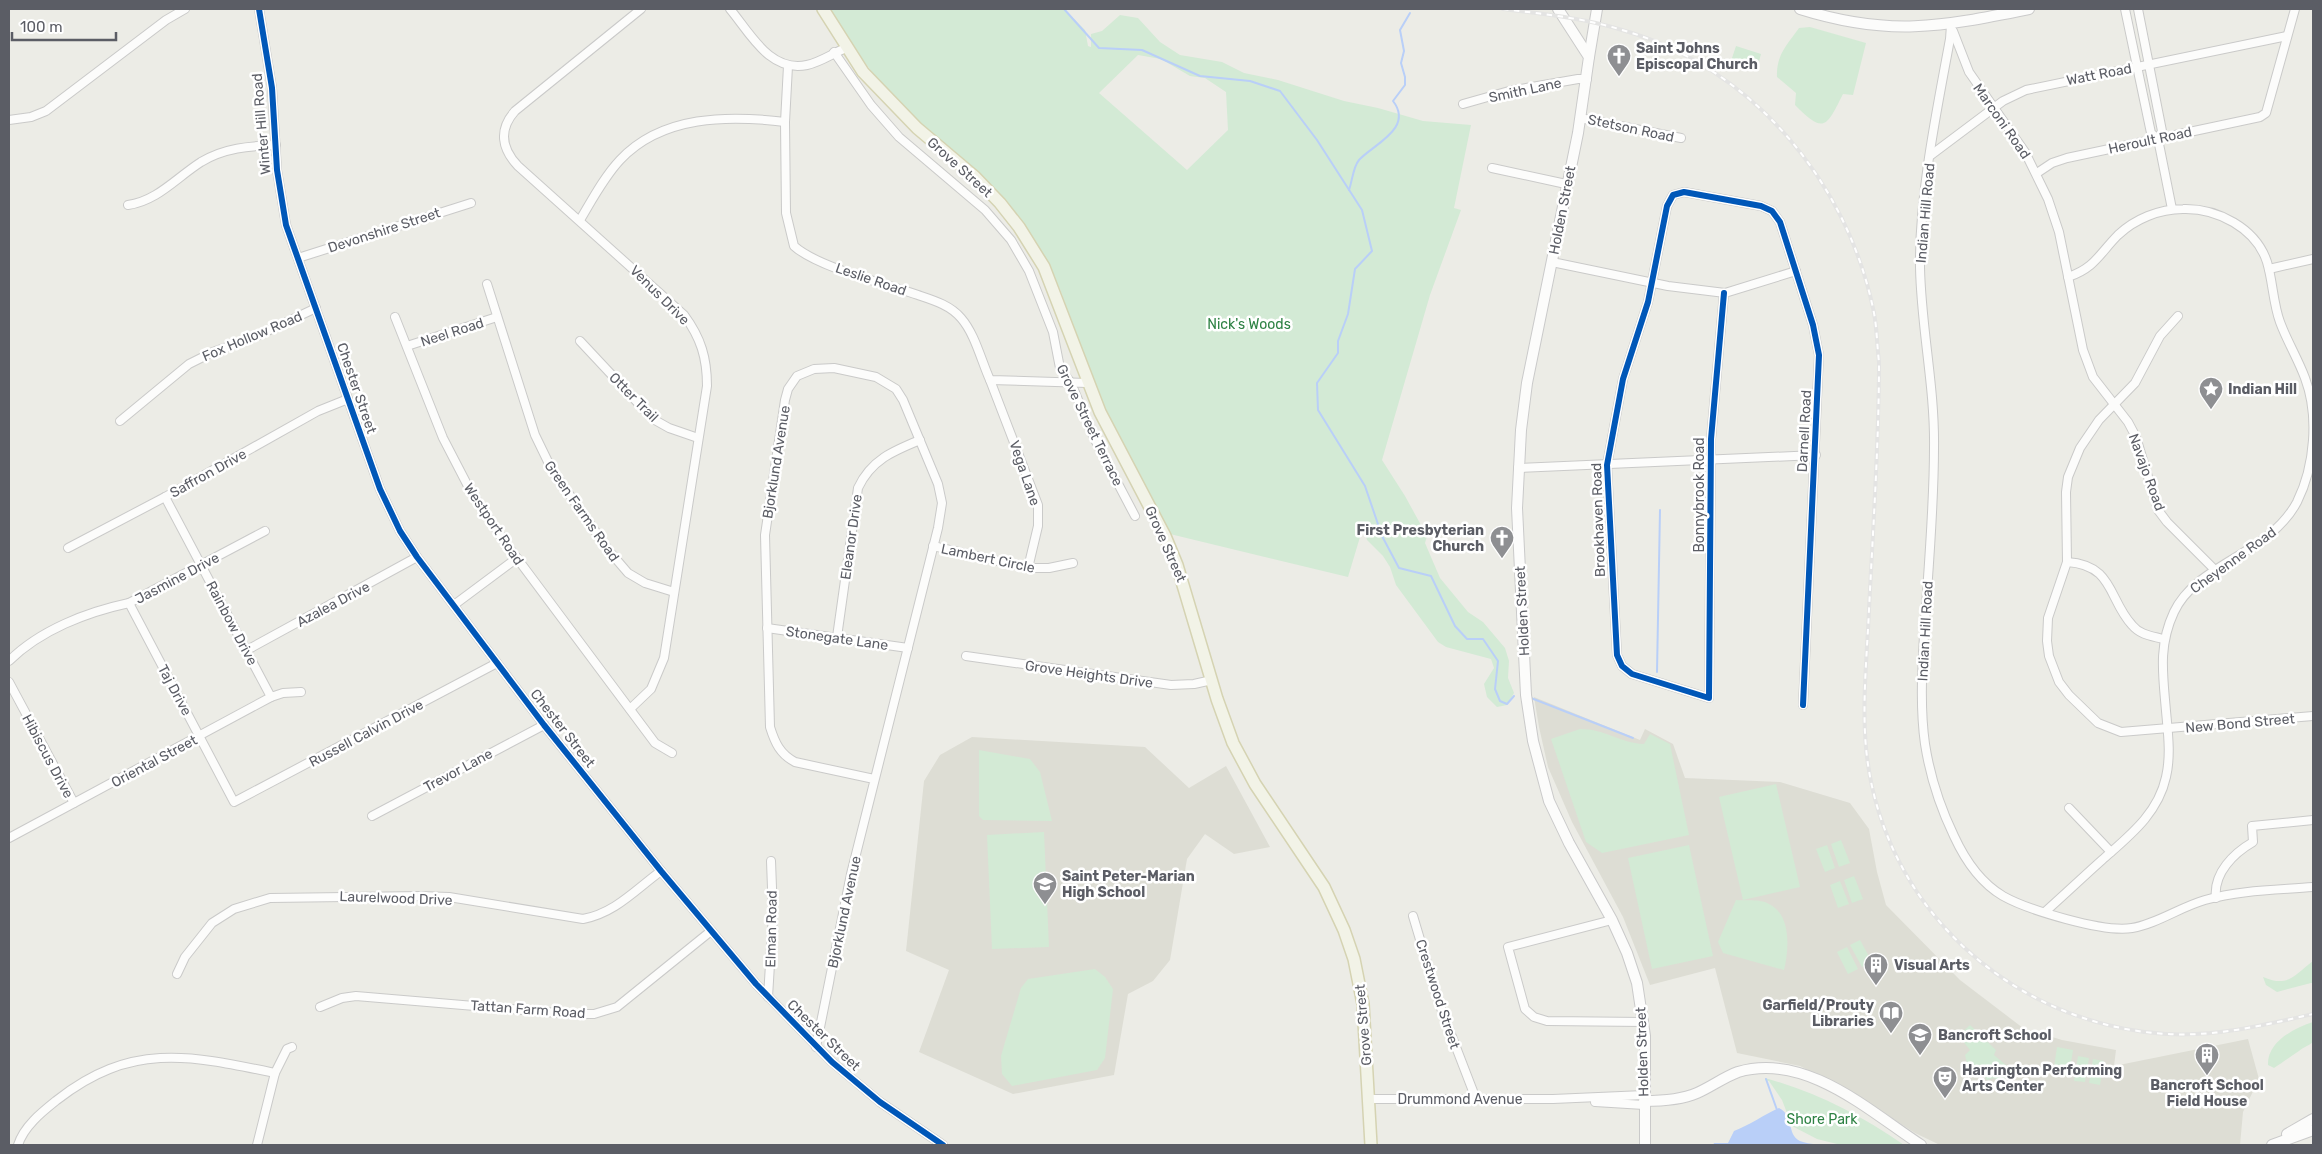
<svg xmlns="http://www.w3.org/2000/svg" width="2322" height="1154" font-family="Rubik,sans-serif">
<rect width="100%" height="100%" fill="#ecece6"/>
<g fill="#ddddd4">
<polygon points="1534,697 1640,740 1645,729 1673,744 1685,778 1780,782 1850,803 1869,829 1877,872 1886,905 1960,980 2023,1028 2062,1040 2116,1050 2114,1066 2248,1039 2259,1079 2243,1112 2240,1145 1940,1145 1915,1133 1863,1099 1800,1066 1737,1053 1715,968 1650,985 1623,917 1572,822 1548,767 1539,727"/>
<polygon points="972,737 1145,747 1189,788 1226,766 1270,847 1234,854 1205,834 1187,859 1170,960 1153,981 1128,994 1114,1075 1013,1094 919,1052 949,970 906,951 924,781 940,755"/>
</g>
<g fill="#d3ead5" fill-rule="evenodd">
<path d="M829,9H1064L1085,30L1088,46L1091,47V34L1102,31L1120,15L1138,18L1160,42L1180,55L1222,62L1244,73L1278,80L1344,101L1378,108L1423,121L1471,125L1454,208L1461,210L1430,295L1382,460L1405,496L1427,536L1425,543L1440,578L1468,612L1483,622L1505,648L1509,661L1508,678L1514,693L1507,705L1497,707L1487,697L1484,684L1494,668L1491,659L1446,647L1438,642L1396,585L1390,567L1383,556L1367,540L1363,527L1348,577L1170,534L1120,442L1096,389L1060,289L1036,242L995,188L924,127L882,85L850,43ZM1138,55L1161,59L1190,76L1205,78L1226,92L1228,130L1187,170L1099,93Z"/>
<path d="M1810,27L1866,43L1853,95L1843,94C1826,128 1824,134 1795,105L1796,93L1777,77C1776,55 1787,45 1799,28Z"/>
<polygon points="1736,46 1761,54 1757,69 1731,61"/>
<path d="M1580,729C1606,729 1619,743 1644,744L1650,734L1670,744L1689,835L1602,853L1586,842L1551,739Z"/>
<polygon points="979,750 1030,759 1040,772 1052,821 983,820 979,816"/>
<polygon points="1776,784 1800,887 1743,900 1719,797"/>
<polygon points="1044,832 1049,947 992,949 987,835"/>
<polygon points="1841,840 1850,863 1839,867 1831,844"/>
<polygon points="1689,845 1713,956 1652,969 1628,858"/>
<polygon points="1827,845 1835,868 1825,872 1816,849"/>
<polygon points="1854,876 1863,899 1852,903 1844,880"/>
<polygon points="1840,881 1849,904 1838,908 1830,885"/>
<path d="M1736,900C1745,901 1759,899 1767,903C1792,913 1789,950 1784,970L1723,953L1718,942Z"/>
<polygon points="1860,940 1872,962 1862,967 1850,945"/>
<polygon points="1847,947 1858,969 1848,974 1837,952"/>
<path d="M2313,961V983H2311L2277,992L2266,985L2263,977C2289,988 2294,975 2313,961Z"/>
<polygon points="1095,969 1105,977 1113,989 1105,1058 1097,1070 1012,1086 1002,1074 1001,1056 1021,988 1028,979"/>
<path d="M2313,1022V1042C2309,1046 2303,1047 2299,1051C2290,1057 2283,1062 2274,1068L2268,1065C2267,1042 2294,1028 2313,1022Z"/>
<polygon points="1970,1025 1996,1050 1994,1055 2013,1071 2000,1083 1994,1078 1987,1080 1982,1073 1977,1074 1968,1067 1965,1055 1970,1050 1962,1040 1955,1039"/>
<polygon points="2057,1047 2073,1050 2069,1076 2053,1074"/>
<polygon points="2078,1056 2089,1058 2085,1082 2074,1081"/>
<polygon points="2093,1059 2104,1061 2100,1085 2089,1083"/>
<path d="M1765,1078C1816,1092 1861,1115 1904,1145H1841L1817,1139L1792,1126L1782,1100L1769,1081L1765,1080Z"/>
</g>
<path fill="#b9cff8" d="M1779,1108C1796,1117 1785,1137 1803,1142C1809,1144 1817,1144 1824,1145H1713L1714,1143H1728L1734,1131C1750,1125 1763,1115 1779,1108Z"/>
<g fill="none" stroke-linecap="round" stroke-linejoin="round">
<g stroke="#b9cff8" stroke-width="2">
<polyline points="1064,9 1099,48 1142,50 1200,76 1250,81 1280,91 1317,140 1362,210 1372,251 1355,269 1348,314 1338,341 1338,353 1317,383 1318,410 1365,486 1382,536 1399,568 1431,576 1455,626 1467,639 1483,639 1498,661 1495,689 1500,701 1507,704 1514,696"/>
<path d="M1349,190C1352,182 1353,167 1359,160C1374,144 1414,128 1393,101L1405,85V77L1401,63L1404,51L1400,30L1410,13"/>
<polyline points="1657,672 1660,510"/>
<polyline points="1531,698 1633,738"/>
<polyline points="1766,1079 1777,1110"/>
</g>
<defs>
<g id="street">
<polyline points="259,9 272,88 277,170 286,225 380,489 400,531 417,557 544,725 661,871 756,984 832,1062 880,1102 943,1145"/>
<path d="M730,9C750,33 770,73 807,65C821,62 833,53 846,48"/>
<polyline points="2125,9 2151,133 2158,139"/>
<polyline points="2138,9 2162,131 2158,139 2172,209"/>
<path d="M1951,25L1950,39C1937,110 1919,195 1920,267C1921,327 1935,387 1934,448C1934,510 1928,573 1924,635C1922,672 1920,708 1925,744C1930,776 1940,807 1954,836C1965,860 1981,883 2003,896C2028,910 2104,933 2132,928C2157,924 2180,907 2205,900C2240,890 2277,890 2313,887"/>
<polyline points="1953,31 1969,72 2025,152 2048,199 2059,232 2083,350 2093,377 2128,422 2136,437 2158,510 2167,522 2216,571"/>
<polyline points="834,52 871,105 899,137 985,210 1011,240 1029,271 1053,332 1060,368 1071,383 1094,438 1135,516"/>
<path d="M788,66L785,122L786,213L794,246C817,267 886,284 918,295C933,300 950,305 961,318C975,334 981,360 990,380L1087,383"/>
<polyline points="1463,104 1509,91 1578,79 1587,79"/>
<polyline points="1580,118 1681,138"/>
<polyline points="9,120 31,117 46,111 166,20 185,9"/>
<polyline points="1931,155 2003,101 2026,90 2287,36"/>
<polyline points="1492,168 1566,184"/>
<polyline points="2037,173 2052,163 2067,158 2260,117 2266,113 2295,9"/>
<path d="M128,205C157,201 176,178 201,162C224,148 249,146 276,145"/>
<path d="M580,220C592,200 604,177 620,160C662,115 729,115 785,122"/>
<polyline points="298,258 471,203"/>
<polyline points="1552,262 1668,286 1725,293 1796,271"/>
<polyline points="2269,269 2313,259"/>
<polyline points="487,284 535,435 552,470 610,552 628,573 645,583 674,592"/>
<polyline points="1724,293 1711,439 1709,698 1632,674 1622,666 1617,655 1607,465 1623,379 1648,302 1667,206 1673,195 1684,192 1761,206 1772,211 1780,222 1813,325 1819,355 1803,705"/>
<polyline points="2178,316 2160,336 2135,383 2099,420 2080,448 2068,477 2066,492 2067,562 2048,618 2047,641 2049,656 2059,682 2069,695 2098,723 2121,732 2313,716"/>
<polyline points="395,317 443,438 470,490 502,538 655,743 672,753"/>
<polyline points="580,341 653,419 669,428 698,438"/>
<polyline points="407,346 497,317"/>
<polyline points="990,380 1038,505 1038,526 1028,568"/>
<polyline points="120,421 189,364 213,352 255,337 316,308"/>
<polyline points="1518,468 1816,455"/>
<polyline points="165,497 271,697"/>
<polyline points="933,546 1028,568 1049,568 1073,563"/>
<polyline points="68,548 165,497 318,411 348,399"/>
<path d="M2067,562C2114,565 2108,599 2132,625C2140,635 2152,636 2163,639"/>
<polyline points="129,603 234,802 497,663"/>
<polyline points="454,605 517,558"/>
<polyline points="767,628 908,648"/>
<path d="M837,637L858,488C871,460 893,451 920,440"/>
<polyline points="247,650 417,557"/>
<polyline points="966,656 1171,685 1194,684 1212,680"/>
<path d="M9,661C40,630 87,612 129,603L265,531"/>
<polyline points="9,682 74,803"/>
<path d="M630,709L651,689L664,658L707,386C707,358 701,338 684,315L518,166C502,149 498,130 515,111L641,9"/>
<polyline points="2069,808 2111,852"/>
<polyline points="372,816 544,725"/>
<polyline points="9,838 271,697 283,693 301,692"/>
<path d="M2216,898C2213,873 2234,853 2253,842L2252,826L2313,820"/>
<path d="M2046,911C2065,894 2083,877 2102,860C2129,836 2158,814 2166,777C2171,756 2168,733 2166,711C2163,675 2158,646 2174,612C2197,563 2269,555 2297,502C2315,466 2319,415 2305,378C2298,359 2287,341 2280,322C2273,303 2273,282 2267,262C2256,228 2217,208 2183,209C2159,209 2135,219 2118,235C2100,253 2095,268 2068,277"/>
<polyline points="1413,916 1439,1003 1476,1099"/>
<polyline points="1612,920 1508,947 1525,1009 1534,1017 1547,1021 1644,1022"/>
<path d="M177,974L185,957L212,923L234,909L270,898L421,896L449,897L583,919C615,913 635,890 661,871"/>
<polyline points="768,997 773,915 771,861"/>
<polyline points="320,1007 342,998 356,996 570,1014 594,1014 617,1007 711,931"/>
<path d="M816,1047L851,874L938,528L942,503L938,484L903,400L896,389L876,377L834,368L814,369L797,376L788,389L785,400L765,535L770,727C775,743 780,754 795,762L874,779"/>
<polyline points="1368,1099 1553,1099 1644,1095"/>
<polyline points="1595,1102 1644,1105"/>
<path d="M18,1145C24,1126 42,1112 57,1100C131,1042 189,1055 275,1073"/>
<polyline points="257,1145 275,1073 287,1049 292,1047"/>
</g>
<g id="secondary">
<polyline points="1558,9 1589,57 1578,133 1527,383 1521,430 1517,508 1526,695 1533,741 1549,801 1569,843 1612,920 1627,953 1637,983 1645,1036 1645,1145"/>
<path d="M1800,9C1889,37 1940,27 2029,9"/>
<polyline points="1589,57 1597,9"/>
<path d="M1644,1101C1662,1101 1681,1100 1697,1093C1711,1087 1724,1077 1738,1072C1806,1052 1869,1111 1921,1145"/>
<polyline points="2287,1134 2313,1119"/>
<polyline points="2272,1145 2313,1130"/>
</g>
<polyline id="primary" points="823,9 863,72 917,128 975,177 1000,203 1019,227 1044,267 1100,412 1165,536 1177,565 1217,699 1233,743 1255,784 1324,887 1344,930 1354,959 1363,1004 1371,1145"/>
</defs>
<use href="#street" stroke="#cacac9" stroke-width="10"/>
<use href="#secondary" stroke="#cacaca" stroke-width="12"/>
<use href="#primary" stroke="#d5d3b2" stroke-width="14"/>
<use href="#street" stroke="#fcfcfb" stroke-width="8"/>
<use href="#secondary" stroke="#fcfcfb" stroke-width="10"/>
<use href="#primary" stroke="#f2f3e7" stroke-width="11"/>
<defs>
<path id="rail" d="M1503,9C1543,14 1584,18 1622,30C1752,67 1848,182 1874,313C1877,329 1877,346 1879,362C1879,444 1873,527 1869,610C1867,655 1862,703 1866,748C1881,906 2010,1024 2166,1034C2216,1037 2265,1025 2313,1014"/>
</defs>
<use href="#rail" stroke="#e4e4e3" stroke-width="4"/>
<use href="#rail" stroke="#fff" stroke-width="2" stroke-dasharray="5.5" stroke-linecap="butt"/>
<defs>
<g id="cycleway">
<polyline points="259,9 272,88 277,170 286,225 380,489 400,531 417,557 544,725 661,871 756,984 832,1062 880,1102 943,1145"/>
<polyline points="1724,293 1711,439 1709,698 1632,674 1622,666 1617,655 1607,465 1623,379 1648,302 1667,206 1673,195 1684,192 1761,206 1772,211 1780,222 1813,325 1819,355 1803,705"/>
</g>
</defs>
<use href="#cycleway" stroke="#fff" stroke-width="9"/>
<use href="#cycleway" stroke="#0057b8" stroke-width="6"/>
</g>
<defs>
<symbol id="church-pin" viewBox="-11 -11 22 30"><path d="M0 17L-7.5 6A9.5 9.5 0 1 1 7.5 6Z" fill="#8e8f92" stroke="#fff"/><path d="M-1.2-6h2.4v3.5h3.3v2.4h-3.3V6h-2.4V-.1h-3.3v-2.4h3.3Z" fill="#fff"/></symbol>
<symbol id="sight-pin" viewBox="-11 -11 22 30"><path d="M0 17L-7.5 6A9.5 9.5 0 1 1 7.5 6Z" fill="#8e8f92" stroke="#fff"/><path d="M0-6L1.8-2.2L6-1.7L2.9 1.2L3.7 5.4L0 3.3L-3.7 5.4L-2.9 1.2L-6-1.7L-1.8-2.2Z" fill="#fff"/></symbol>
<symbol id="school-pin" viewBox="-11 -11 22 30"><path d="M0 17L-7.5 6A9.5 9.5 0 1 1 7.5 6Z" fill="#8e8f92" stroke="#fff"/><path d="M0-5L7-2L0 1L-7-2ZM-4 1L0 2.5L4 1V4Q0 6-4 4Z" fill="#fff"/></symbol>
<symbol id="building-pin" viewBox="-11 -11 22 30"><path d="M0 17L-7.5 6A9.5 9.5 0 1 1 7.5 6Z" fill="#8e8f92" stroke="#fff"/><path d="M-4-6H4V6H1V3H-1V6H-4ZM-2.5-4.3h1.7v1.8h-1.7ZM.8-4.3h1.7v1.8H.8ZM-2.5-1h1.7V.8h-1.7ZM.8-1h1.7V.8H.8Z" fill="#fff"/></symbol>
<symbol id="library-pin" viewBox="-11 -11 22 30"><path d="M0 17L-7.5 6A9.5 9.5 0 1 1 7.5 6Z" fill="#8e8f92" stroke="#fff"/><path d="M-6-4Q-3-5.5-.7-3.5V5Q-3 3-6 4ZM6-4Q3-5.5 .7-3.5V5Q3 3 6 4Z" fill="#fff"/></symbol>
<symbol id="theatre-pin" viewBox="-11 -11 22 30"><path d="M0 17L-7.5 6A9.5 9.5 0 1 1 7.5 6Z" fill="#8e8f92" stroke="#fff"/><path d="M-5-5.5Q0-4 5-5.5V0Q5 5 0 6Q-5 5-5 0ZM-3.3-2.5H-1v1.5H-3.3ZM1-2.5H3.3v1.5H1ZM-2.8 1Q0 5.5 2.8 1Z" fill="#fff"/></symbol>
</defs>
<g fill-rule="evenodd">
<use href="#church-pin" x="1605" y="42" width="28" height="38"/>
<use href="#sight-pin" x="2197" y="375" width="28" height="38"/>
<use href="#church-pin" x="1488" y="524" width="28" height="38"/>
<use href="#school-pin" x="1031" y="870" width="28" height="38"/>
<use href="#building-pin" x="1862" y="951" width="28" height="38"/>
<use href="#library-pin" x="1877" y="999" width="28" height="38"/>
<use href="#school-pin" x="1906" y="1021" width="28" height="38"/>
<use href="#building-pin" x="2193" y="1041" width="28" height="38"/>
<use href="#theatre-pin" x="1931" y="1064" width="28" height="38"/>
</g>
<g text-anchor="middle" stroke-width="5" stroke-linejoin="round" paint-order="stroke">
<g font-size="14" font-weight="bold" fill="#5b5d65" stroke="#fff" text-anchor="start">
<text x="1636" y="53">Saint Johns<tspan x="1636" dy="16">Episcopal Church</tspan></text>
<text x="2228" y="394">Indian Hill</text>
<text x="1484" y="535" text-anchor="end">First Presbyterian<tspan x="1484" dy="16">Church</tspan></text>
<text x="1062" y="881">Saint Peter-Marian<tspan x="1062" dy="16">High School</tspan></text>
<text x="1894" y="970">Visual Arts</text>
<text x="1874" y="1010" text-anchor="end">Garfield/Prouty<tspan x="1874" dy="16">Libraries</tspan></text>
<text x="1938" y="1040">Bancroft School</text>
<text x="1962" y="1075">Harrington Performing<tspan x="1962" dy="16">Arts Center</tspan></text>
<text x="2207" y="1090" text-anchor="middle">Bancroft School<tspan x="2207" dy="16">Field House</tspan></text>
</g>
<g font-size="14" fill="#5b5d65" stroke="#fff">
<text transform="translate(2099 74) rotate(-11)" y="5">Watt Road</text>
<text transform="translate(1525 90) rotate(-12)" y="5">Smith Lane</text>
<text transform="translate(2002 121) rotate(55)" y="5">Marconi Road</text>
<text transform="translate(261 124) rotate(-95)" y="5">Winter Hill Road</text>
<text transform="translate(1631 128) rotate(12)" y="5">Stetson Road</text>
<text transform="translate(2150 140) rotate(-12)" y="5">Heroult Road</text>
<text transform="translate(960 167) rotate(42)" y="5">Grove Street</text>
<text transform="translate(1562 210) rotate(-79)" y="5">Holden Street</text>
<text transform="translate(1925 213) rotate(-85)" y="5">Indian Hill Road</text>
<text transform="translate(384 230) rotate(-18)" y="5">Devonshire Street</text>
<text transform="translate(871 279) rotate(19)" y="5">Leslie Road</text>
<text transform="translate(660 295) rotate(45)" y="5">Venus Drive</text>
<text transform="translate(452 332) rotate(-18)" y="5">Neel Road</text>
<text transform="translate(252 336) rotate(-23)" y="5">Fox Hollow Road</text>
<text transform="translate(357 388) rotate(71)" y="5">Chester Street</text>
<text transform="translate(634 397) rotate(45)" y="5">Otter Trail</text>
<text transform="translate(1090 425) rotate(64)" y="5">Grove Street Terrace</text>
<text transform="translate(1804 431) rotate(-87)" y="5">Darnell Road</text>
<text transform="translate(776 462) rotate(-81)" y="5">Bjorklund Avenue</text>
<text transform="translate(2147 472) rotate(70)" y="5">Navajo Road</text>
<text transform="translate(208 473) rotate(-29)" y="5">Saffron Drive</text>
<text transform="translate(1025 473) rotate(71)" y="5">Vega Lane</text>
<text transform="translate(1699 495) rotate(-90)" y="5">Bonnybrook Road</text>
<text transform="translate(582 511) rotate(55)" y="5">Green Farms Road</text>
<text transform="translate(1598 520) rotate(-92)" y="5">Brookhaven Road</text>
<text transform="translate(494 524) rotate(56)" y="5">Westport Road</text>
<text transform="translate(851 537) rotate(-82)" y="5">Eleanor Drive</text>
<text transform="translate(1166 544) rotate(66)" y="5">Grove Street</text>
<text transform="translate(988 558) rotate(12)" y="5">Lambert Circle</text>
<text transform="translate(2233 560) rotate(-36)" y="5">Cheyenne Road</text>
<text transform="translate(177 578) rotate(-28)" y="5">Jasmine Drive</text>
<text transform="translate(333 604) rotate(-28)" y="5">Azalea Drive</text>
<text transform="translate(1522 611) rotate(-93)" y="5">Holden Street</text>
<text transform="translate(232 623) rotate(62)" y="5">Rainbow Drive</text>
<text transform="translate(1925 631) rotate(-87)" y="5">Indian Hill Road</text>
<text transform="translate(837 638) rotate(8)" y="5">Stonegate Lane</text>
<text transform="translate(1089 674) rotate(8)" y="5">Grove Heights Drive</text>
<text transform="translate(175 690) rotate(62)" y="5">Taj Drive</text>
<text transform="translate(2240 723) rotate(-5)" y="5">New Bond Street</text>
<text transform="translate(563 728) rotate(52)" y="5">Chester Street</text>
<text transform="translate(366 733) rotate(-28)" y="5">Russell Calvin Drive</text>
<text transform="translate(48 756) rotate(62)" y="5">Hibiscus Drive</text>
<text transform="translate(154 761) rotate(-28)" y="5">Oriental Street</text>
<text transform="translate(458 770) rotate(-28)" y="5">Trevor Lane</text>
<text transform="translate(396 898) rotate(2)" y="5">Laurelwood Drive</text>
<text transform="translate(844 912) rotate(-78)" y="5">Bjorklund Avenue</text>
<text transform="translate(771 929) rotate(-89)" y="5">Elman Road</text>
<text transform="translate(1438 994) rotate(72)" y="5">Crestwood Street</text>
<text transform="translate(528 1009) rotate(4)" y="5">Tattan Farm Road</text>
<text transform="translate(1363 1025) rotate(-95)" y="5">Grove Street</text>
<text transform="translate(824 1035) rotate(44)" y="5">Chester Street</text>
<text transform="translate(1642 1052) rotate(-92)" y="5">Holden Street</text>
<text x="1460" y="1104">Drummond Avenue</text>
</g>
<g font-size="14" fill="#2e8244" stroke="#fff">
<text x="1249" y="329">Nick's Woods</text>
<text x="1822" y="1124">Shore Park</text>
</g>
</g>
<rect width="2322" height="1154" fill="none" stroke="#5b5d65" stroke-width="20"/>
<path d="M12 32v8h104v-8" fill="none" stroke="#5b5d65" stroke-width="2.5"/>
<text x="20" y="32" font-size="15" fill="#5b5d65" stroke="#ffffff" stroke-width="4" paint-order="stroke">100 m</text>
</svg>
